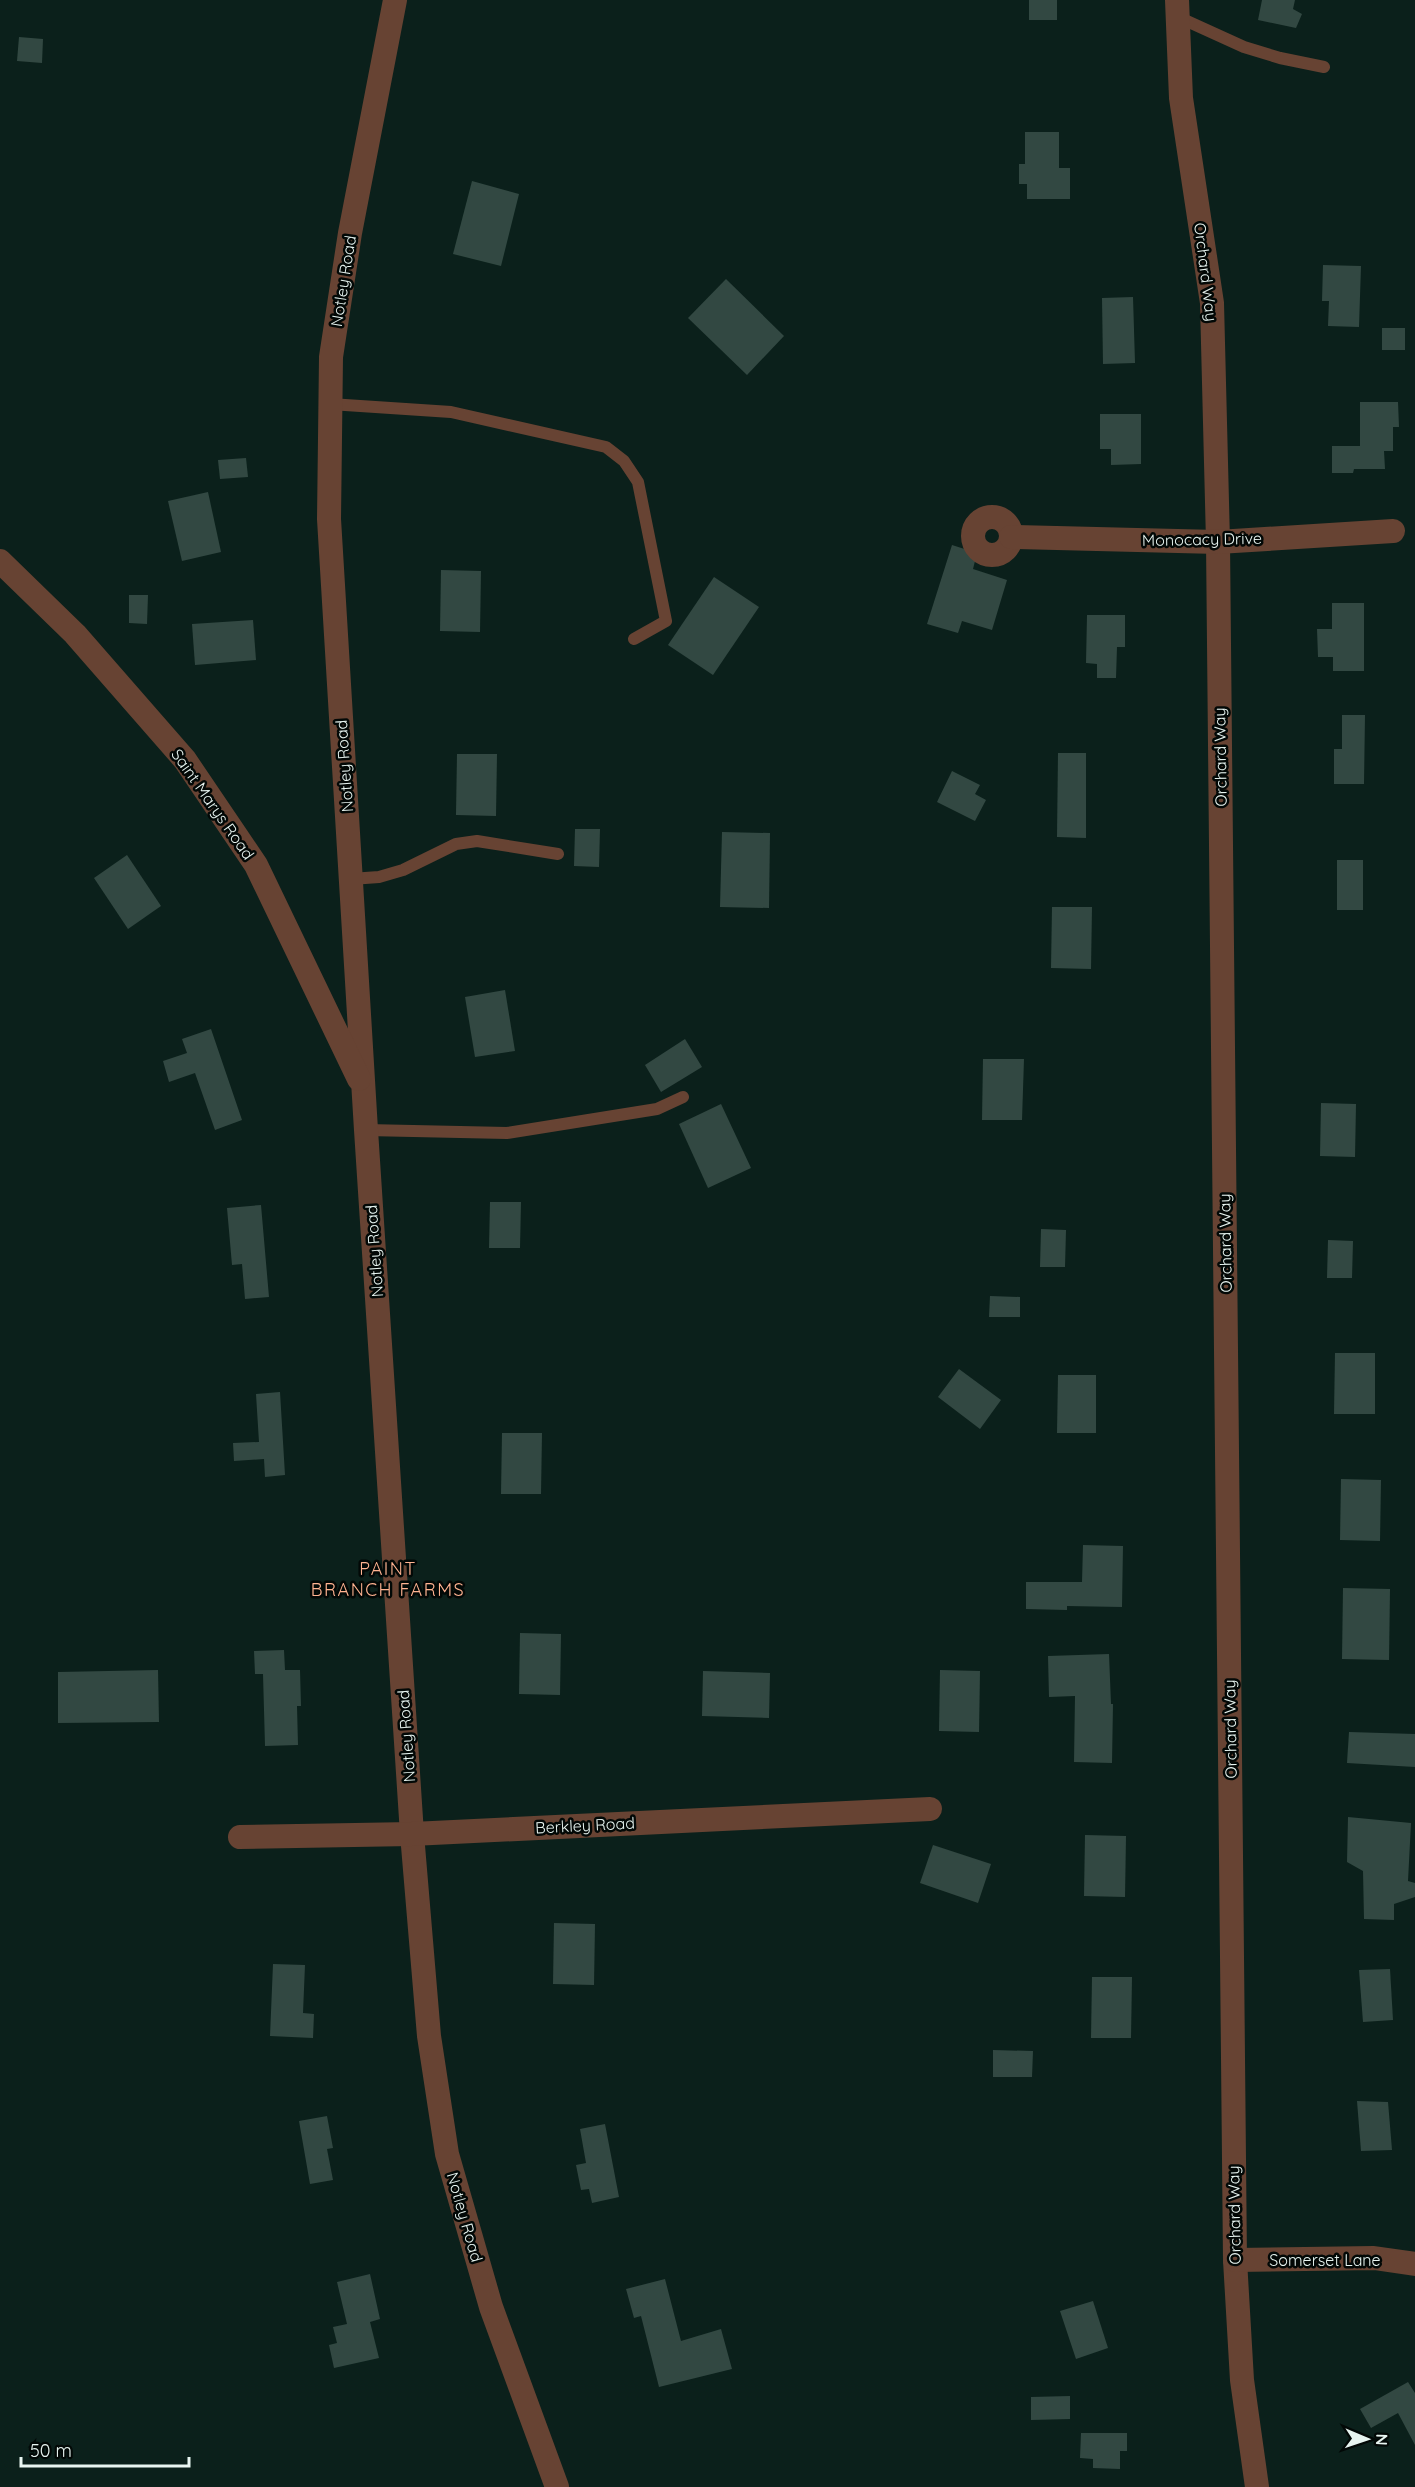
<svg xmlns="http://www.w3.org/2000/svg" width="1415" height="2487" font-family="Quicksand,sans-serif">
<rect width="100%" height="100%" fill="#0b201b"/>
<g fill="#324842">
<rect x="1029" y="0" width="28" height="20"/>
<polygon points="1262,0 1295,0 1293,9 1302,14 1296,28 1258,20"/>
<polygon points="19,37 43,39 42,63 17,61"/>
<polygon points="1025,132 1059,132 1059,168 1070,168 1070,199 1027,199 1027,184 1019,184 1019,164 1025,164"/>
<polygon points="472,181 519,194 501,266 453,254"/>
<polygon points="1323,265 1361,266 1359,327 1328,326 1329,301 1322,301"/>
<polygon points="726,279 784,336 747,375 688,318"/>
<polygon points="1133,297 1135,363 1103,364 1102,298"/>
<rect x="1382" y="328" width="23" height="22"/>
<polygon points="1360,402 1398,402 1399,427 1393,427 1393,451 1384,451 1385,469 1354,469 1353,473 1332,473 1332,446 1360,446"/>
<polygon points="1100,414 1141,414 1141,464 1111,465 1111,449 1100,449"/>
<polygon points="246,458 248,477 220,479 218,460"/>
<polygon points="208,492 221,552 182,561 168,501"/>
<polygon points="952,545 977,553 973,569 1007,580 992,630 962,621 958,633 927,624"/>
<polygon points="441,570 481,571 480,632 440,631"/>
<polygon points="714,577 759,607 713,675 668,645"/>
<polygon points="129,595 148,595 147,624 129,623"/>
<polygon points="1332,603 1364,603 1364,671 1333,671 1333,657 1318,657 1317,629 1332,629"/>
<polygon points="1087,615 1125,615 1125,647 1117,647 1116,678 1097,678 1097,664 1086,663"/>
<polygon points="253,620 256,660 195,665 192,624"/>
<polygon points="1342,715 1365,715 1364,784 1334,784 1334,749 1342,749"/>
<polygon points="1058,753 1086,753 1086,838 1057,837"/>
<polygon points="457,754 497,754 496,816 456,815"/>
<polygon points="952,771 980,785 975,794 986,800 975,821 937,802"/>
<polygon points="575,829 600,829 599,867 574,866"/>
<polygon points="722,832 770,833 769,908 720,907"/>
<polygon points="127,855 161,906 128,929 94,878"/>
<rect x="1337" y="860" width="26" height="50"/>
<polygon points="1052,907 1092,907 1091,969 1051,968"/>
<polygon points="505,990 515,1051 475,1057 465,997"/>
<polygon points="211,1029 242,1120 215,1130 195,1073 169,1082 163,1061 187,1053 182,1039"/>
<polygon points="685,1039 702,1067 661,1092 645,1065"/>
<polygon points="983,1059 1024,1059 1022,1120 982,1120"/>
<polygon points="1321,1103 1356,1104 1355,1157 1320,1156"/>
<polygon points="721,1104 751,1168 708,1188 679,1124"/>
<polygon points="490,1202 521,1202 520,1248 489,1248"/>
<polygon points="261,1205 269,1297 245,1299 242,1264 232,1265 227,1208"/>
<polygon points="1041,1229 1066,1230 1065,1267 1040,1267"/>
<polygon points="1328,1240 1353,1241 1352,1278 1327,1278"/>
<polygon points="990,1296 1020,1297 1020,1317 989,1317"/>
<polygon points="1335,1353 1375,1353 1375,1414 1334,1414"/>
<polygon points="959,1369 1001,1400 980,1429 938,1397"/>
<polygon points="1058,1375 1096,1375 1096,1433 1057,1433"/>
<polygon points="280,1392 285,1475 265,1477 264,1459 234,1461 233,1443 259,1442 256,1394"/>
<polygon points="502,1433 542,1433 541,1494 501,1494"/>
<polygon points="1341,1479 1381,1480 1380,1541 1340,1540"/>
<polygon points="1083,1545 1123,1546 1122,1607 1067,1606 1067,1610 1026,1609 1026,1582 1082,1582"/>
<polygon points="1343,1588 1390,1589 1389,1660 1342,1659"/>
<polygon points="520,1633 561,1634 560,1695 519,1694"/>
<polygon points="284,1650 285,1670 300,1670 301,1706 297,1706 298,1745 265,1746 263,1674 255,1674 254,1651"/>
<polygon points="1109,1654 1111,1704 1113,1704 1112,1763 1074,1762 1075,1696 1049,1697 1048,1656"/>
<polygon points="158,1670 159,1722 58,1723 58,1672"/>
<polygon points="940,1670 980,1671 979,1732 939,1731"/>
<polygon points="703,1671 770,1673 769,1718 702,1716"/>
<polygon points="1349,1732 1415,1734 1415,1767 1347,1763"/>
<polygon points="1348,1817 1411,1823 1408,1881 1415,1883 1415,1897 1394,1904 1394,1920 1364,1919 1363,1871 1347,1862"/>
<polygon points="1085,1835 1126,1836 1125,1897 1084,1896"/>
<polygon points="933,1845 991,1864 978,1903 920,1883"/>
<polygon points="554,1923 595,1924 594,1985 553,1984"/>
<polygon points="273,1964 305,1965 303,2013 314,2014 313,2038 270,2036"/>
<polygon points="1390,1969 1393,2020 1363,2022 1359,1970"/>
<polygon points="1092,1977 1132,1977 1131,2038 1091,2038"/>
<polygon points="993,2050 1033,2051 1032,2077 993,2077"/>
<polygon points="1357,2101 1388,2102 1392,2150 1361,2151"/>
<polygon points="327,2116 333,2148 327,2149 333,2180 310,2184 299,2121"/>
<polygon points="605,2124 619,2197 592,2203 589,2189 581,2190 576,2165 586,2163 580,2129"/>
<polygon points="370,2274 380,2319 370,2322 379,2358 334,2368 329,2345 337,2343 333,2327 347,2324 337,2282"/>
<polygon points="665,2279 681,2341 721,2329 732,2369 659,2387 641,2316 634,2318 626,2289"/>
<polygon points="1093,2301 1108,2348 1076,2359 1060,2311"/>
<polygon points="1408,2382 1415,2393 1415,2445 1398,2413 1371,2428 1360,2409"/>
<polygon points="1070,2396 1070,2419 1031,2420 1031,2397"/>
<polygon points="1081,2433 1127,2433 1127,2451 1120,2451 1120,2469 1093,2468 1093,2459 1080,2458"/>
</g>
<g fill="none" stroke-linecap="round" stroke-linejoin="round">
<g stroke="#674333" stroke-width="12">
<polyline points="1178,17 1244,47 1280,58 1324,67"/>
<polyline points="330,404 451,412 606,447 624,461 638,482 666,621 634,639"/>
<polyline points="351,879 379,877 403,870 456,844 477,841 558,854"/>
<polyline points="366,1130 507,1133 657,1109 683,1097"/>
</g>
<g stroke="#674333" stroke-width="24">
<polyline points="395,0 350,233 331,357 329,519 366,1130 412,1834 429,2036 447,2154 491,2307 557,2487"/>
<polyline points="1177,0 1181,98 1212,303 1218,542 1235,2260 1242,2380 1257,2487"/>
<circle cx="992" cy="536" r="19"/>
<polyline points="1011,537 1218,542 1393,531"/>
<polyline points="0,561 75,634 185,760 256,865 359,1079"/>
<polyline points="240,1837 412,1834 930,1809"/>
<polyline points="1235,2260 1374,2258 1415,2264"/>
</g>
</g>
<g text-anchor="middle" stroke-width="5" stroke-linejoin="round" paint-order="stroke">
<g font-size="16" fill="#e8f5f1" stroke="#020806">
<text transform="translate(1206 272) rotate(83)" y="6">Orchard Way</text>
<text transform="translate(343 281) rotate(-81)" y="6">Notley Road</text>
<text transform="translate(1202 539) rotate(-1)" y="6">Monocacy Drive</text>
<text transform="translate(1220 757) rotate(-91)" y="6">Orchard Way</text>
<text transform="translate(344 766) rotate(-94)" y="6">Notley Road</text>
<text transform="translate(213 804) rotate(55)" y="6">Saint Marys Road</text>
<text transform="translate(1225 1243) rotate(-91)" y="6">Orchard Way</text>
<text transform="translate(374 1251) rotate(-94)" y="6">Notley Road</text>
<text transform="translate(1230 1729) rotate(-91)" y="6">Orchard Way</text>
<text transform="translate(406 1736) rotate(-94)" y="6">Notley Road</text>
<text transform="translate(585 1825) rotate(-3)" y="6">Berkley Road</text>
<text transform="translate(1234 2215) rotate(-91)" y="6">Orchard Way</text>
<text transform="translate(465 2217) rotate(74)" y="6">Notley Road</text>
<text x="1325" y="2266">Somerset Lane</text>
</g>
<g font-size="18" letter-spacing="1.5" fill="#ffb391" stroke="#020806">
<text x="388" y="1575">PAINT<tspan x="388" dy="21">BRANCH FARMS</tspan></text>
</g>
</g>
<g transform="translate(1367 2439) rotate(92)" stroke="#020806" stroke-width="4.5" paint-order="stroke">
<path d="M0-4.5L10 22L0 15L-10 22Z" fill="#e8f5f1"/>
<text y="-9" font-size="16" font-weight="bold" text-anchor="middle" fill="#e8f5f1">N</text>
</g>
<path d="M21 2457v9h168v-9" fill="none" stroke="#e8f5f1" stroke-width="3"/>
<text x="30" y="2457" font-size="18" fill="#e8f5f1" stroke="#020806" stroke-width="4.5" paint-order="stroke">50 m</text>
</svg>
